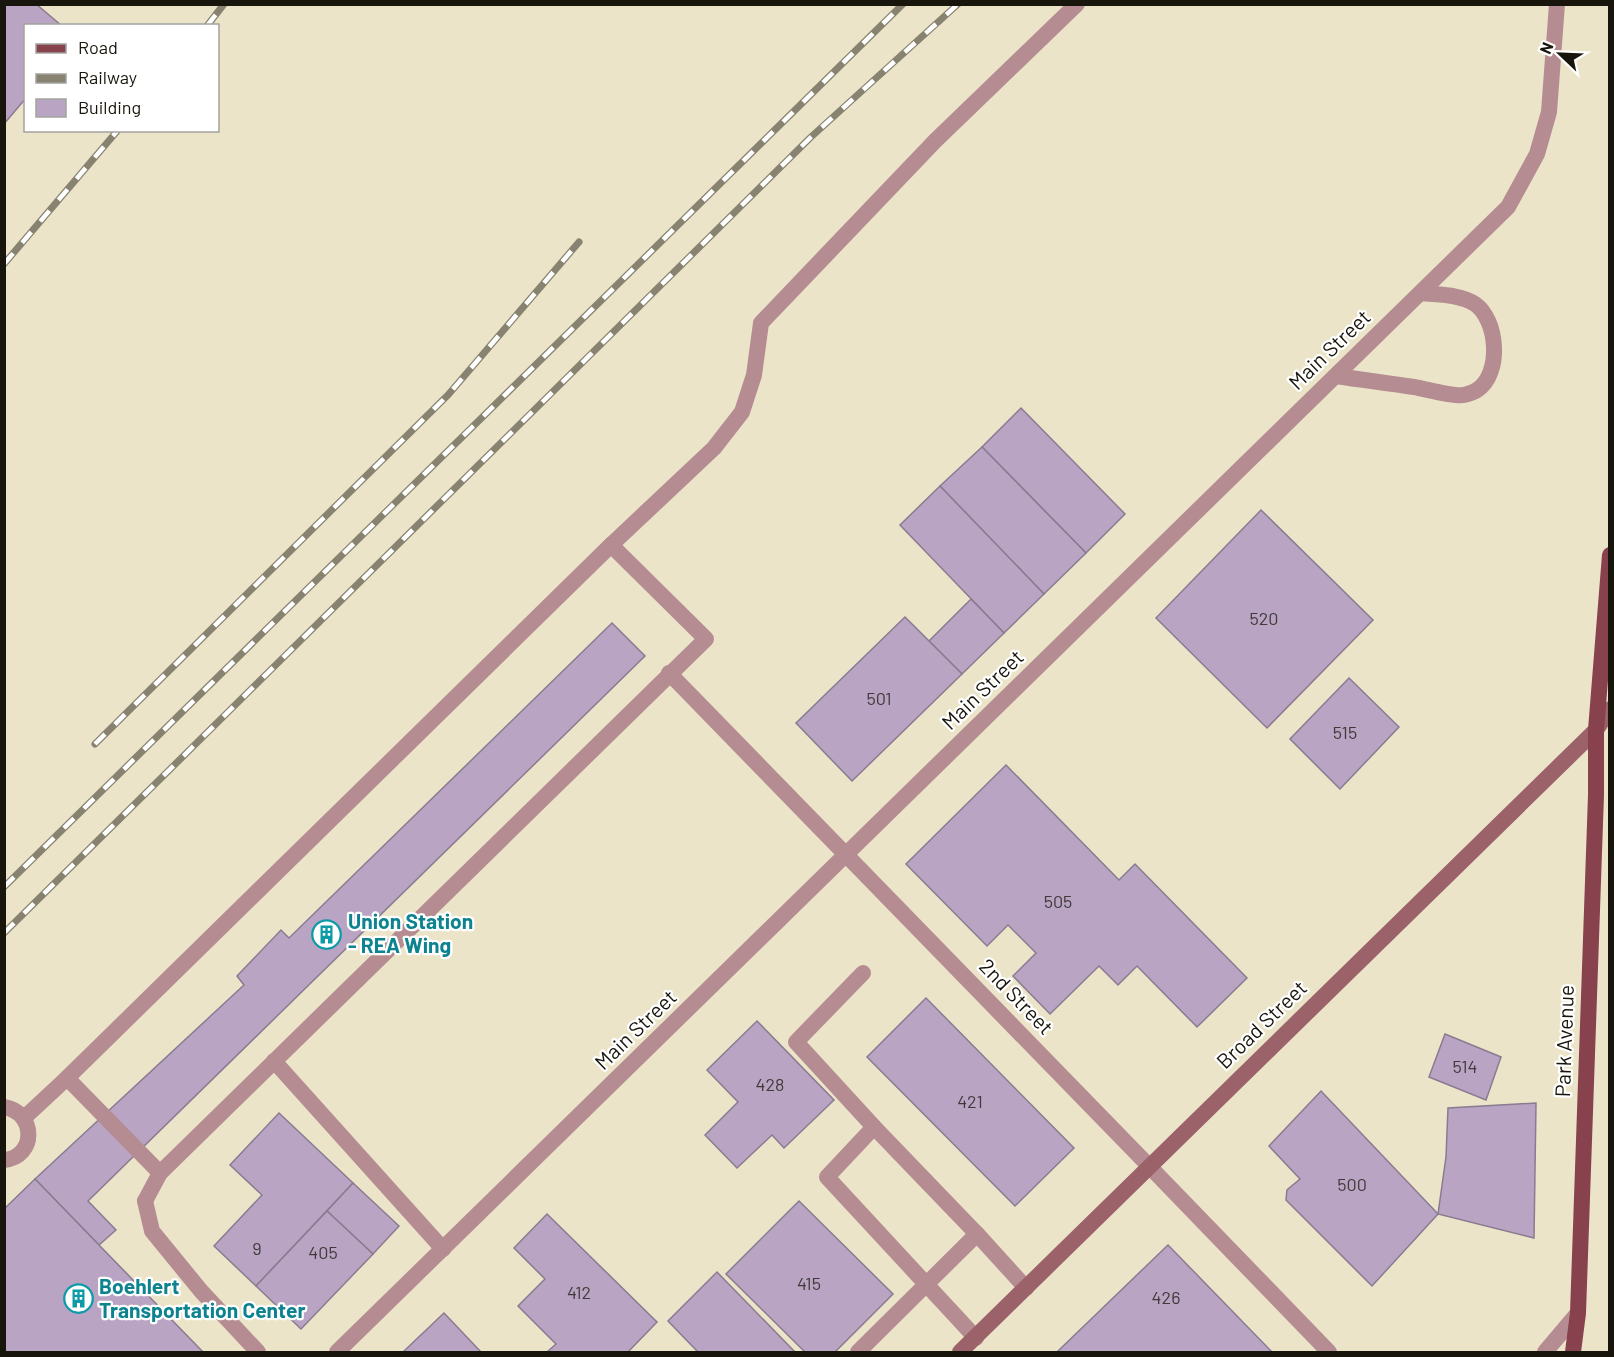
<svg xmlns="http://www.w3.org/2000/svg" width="1614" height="1357" font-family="Barlow,sans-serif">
<rect width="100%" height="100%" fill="#ebe4c9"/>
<g fill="#baa4c4" stroke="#8a7b90" stroke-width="1.5">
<polygon points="6,4 36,4 62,26 26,26 26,98 4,124 4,7"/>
<polygon points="1021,408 1125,514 1086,553 982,447"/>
<polygon points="982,447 1086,553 1044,594 940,486"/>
<polygon points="940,486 1044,594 1004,633 900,525"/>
<polygon points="1261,510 1373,620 1267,728 1156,618"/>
<polygon points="971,599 1004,633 962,674 929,641"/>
<polygon points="905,617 962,674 852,781 796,723"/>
<polygon points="612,623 645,656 88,1201 116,1230 99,1245 35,1179 244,985 237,976 281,930 289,938"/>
<polygon points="1349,678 1399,727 1340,789 1290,739"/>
<polygon points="1006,765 1119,880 1135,864 1247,978 1197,1027 1137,966 1118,985 1099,966 1050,1014 1013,976 1036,953 1008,925 987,946 906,864"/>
<polygon points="926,998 1074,1148 1015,1206 867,1057"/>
<polygon points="757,1021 834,1100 784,1148 772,1135 737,1168 705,1135 738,1102 707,1070"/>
<polygon points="1445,1034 1501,1057 1486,1100 1429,1077"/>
<polygon points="1321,1091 1438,1214 1372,1286 1286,1200 1287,1190 1300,1179 1269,1146"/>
<polygon points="1536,1103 1534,1238 1438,1214 1446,1157 1448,1108"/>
<polygon points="279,1113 353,1183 256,1286 214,1246 262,1195 230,1165"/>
<polygon points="35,1179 99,1245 203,1352 4,1352 4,1209"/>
<polygon points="353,1183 399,1226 373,1254 327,1211"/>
<polygon points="799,1201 893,1294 835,1352 805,1352 726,1274"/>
<polygon points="327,1211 373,1254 301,1329 256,1286"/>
<polygon points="547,1214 657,1322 628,1352 547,1352 556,1344 518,1306 545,1279 514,1248"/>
<polygon points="1168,1245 1272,1352 1057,1352"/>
<polygon points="717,1272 795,1352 698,1352 668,1321"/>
<polygon points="444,1313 481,1352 403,1352"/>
</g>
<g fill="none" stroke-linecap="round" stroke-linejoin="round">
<g stroke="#b58c91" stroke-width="16">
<path d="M1336,376C1362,380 1388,383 1414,387C1426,389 1454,397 1464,395C1468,394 1474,392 1477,390C1502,374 1498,320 1475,304C1460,294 1438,295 1421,293"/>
<polyline points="611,545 714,448 742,412 754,375 761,323 935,141 1077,4"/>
<polyline points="863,973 796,1042 874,1127 977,1234 1026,1288"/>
<polyline points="274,1061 443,1249"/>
<polyline points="67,1078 611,545 706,639 160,1173 145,1201"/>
<path d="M4,1107C36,1112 37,1157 4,1160"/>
<polyline points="24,1118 67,1078 160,1173"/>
<polyline points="874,1127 827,1177 976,1338"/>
<polyline points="858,1352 977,1234"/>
</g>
<g stroke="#b58c91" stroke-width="16">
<polyline points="669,673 1150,1167 1329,1352"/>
<polyline points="145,1201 152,1231 201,1291 258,1352"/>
<polyline points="337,1352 1508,207 1537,154 1549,112 1557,4"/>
<polyline points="1545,1352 1578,1313"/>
</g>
<polyline stroke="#9c626a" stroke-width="16" points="960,1352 1596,730 1610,709"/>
<polyline stroke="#87424e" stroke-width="16" points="1573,1352 1578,1313 1596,795 1596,730 1610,555"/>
<defs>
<g id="rail">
<polyline points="207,26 224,4"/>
<polyline points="4,264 118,130"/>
<polyline points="95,744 448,395 579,242"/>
<polyline points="4,887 903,4"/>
<polyline points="4,933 811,137 958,4"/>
</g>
</defs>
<use href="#rail" stroke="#888370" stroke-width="7"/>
<use href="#rail" stroke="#fff" stroke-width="4.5" stroke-dasharray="14" stroke-linecap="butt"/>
</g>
<defs>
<symbol id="building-ring" viewBox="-11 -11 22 22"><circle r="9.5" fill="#fff" stroke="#0f9aa8" stroke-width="1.5"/><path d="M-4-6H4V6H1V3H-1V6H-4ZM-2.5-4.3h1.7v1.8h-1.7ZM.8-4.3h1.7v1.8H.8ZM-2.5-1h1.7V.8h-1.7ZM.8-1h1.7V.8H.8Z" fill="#0f9aa8"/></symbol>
</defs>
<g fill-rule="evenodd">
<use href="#building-ring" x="310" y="918" width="33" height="33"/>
<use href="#building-ring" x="62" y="1282" width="33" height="33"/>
</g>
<g text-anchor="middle" stroke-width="4.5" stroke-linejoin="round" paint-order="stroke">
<g font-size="18" fill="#403a3a">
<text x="1264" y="625">520</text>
<text x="879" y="705">501</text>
<text x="1345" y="739">515</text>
<text x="1058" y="908">505</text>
<text x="1465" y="1073">514</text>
<text x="770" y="1091">428</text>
<text x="970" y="1108">421</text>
<text x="1352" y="1191">500</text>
<text x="257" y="1255">9</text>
<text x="323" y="1259">405</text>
<text x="809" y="1290">415</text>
<text x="579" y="1299">412</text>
<text x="1166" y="1304">426</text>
</g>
<g font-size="21" fill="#18160c" stroke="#fff">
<text transform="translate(1330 350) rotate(-44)" y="7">Main Street</text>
<text transform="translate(983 690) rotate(-44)" y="7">Main Street</text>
<text transform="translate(1016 997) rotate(46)" y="7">2nd Street</text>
<text transform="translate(1262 1025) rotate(-44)" y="7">Broad Street</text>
<text transform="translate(636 1030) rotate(-44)" y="7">Main Street</text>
<text transform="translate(1565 1041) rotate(-88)" y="7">Park Avenue</text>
</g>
<g font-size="21" font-weight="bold" fill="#0d838f" stroke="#fff" text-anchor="start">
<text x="348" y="929">Union Station<tspan x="348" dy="24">- REA Wing</tspan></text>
<text x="99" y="1294">Boehlert<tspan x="99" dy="24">Transportation Center</tspan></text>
</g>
</g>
<rect width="1614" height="1357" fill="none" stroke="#18160c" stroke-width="12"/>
<rect x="24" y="24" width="195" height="108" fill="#ffffff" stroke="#a3a29e" stroke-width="1.5"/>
<rect x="36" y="44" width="30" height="9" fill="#87424e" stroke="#a3a29e" stroke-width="1.5"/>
<text x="78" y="54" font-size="18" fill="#18160c">Road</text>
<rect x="36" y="74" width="30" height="9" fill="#888370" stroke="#a3a29e" stroke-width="1.5"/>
<text x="78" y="84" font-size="18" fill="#18160c">Railway</text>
<rect x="36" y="99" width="30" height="18" fill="#baa4c4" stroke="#a3a29e" stroke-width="1.5"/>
<text x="78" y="114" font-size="18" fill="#18160c">Building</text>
<g transform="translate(1560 54) rotate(293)" stroke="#ffffff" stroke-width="4.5" paint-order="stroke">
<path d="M0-4.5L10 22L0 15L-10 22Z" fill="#18160c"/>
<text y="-9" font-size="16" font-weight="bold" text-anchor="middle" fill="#18160c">N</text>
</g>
</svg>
